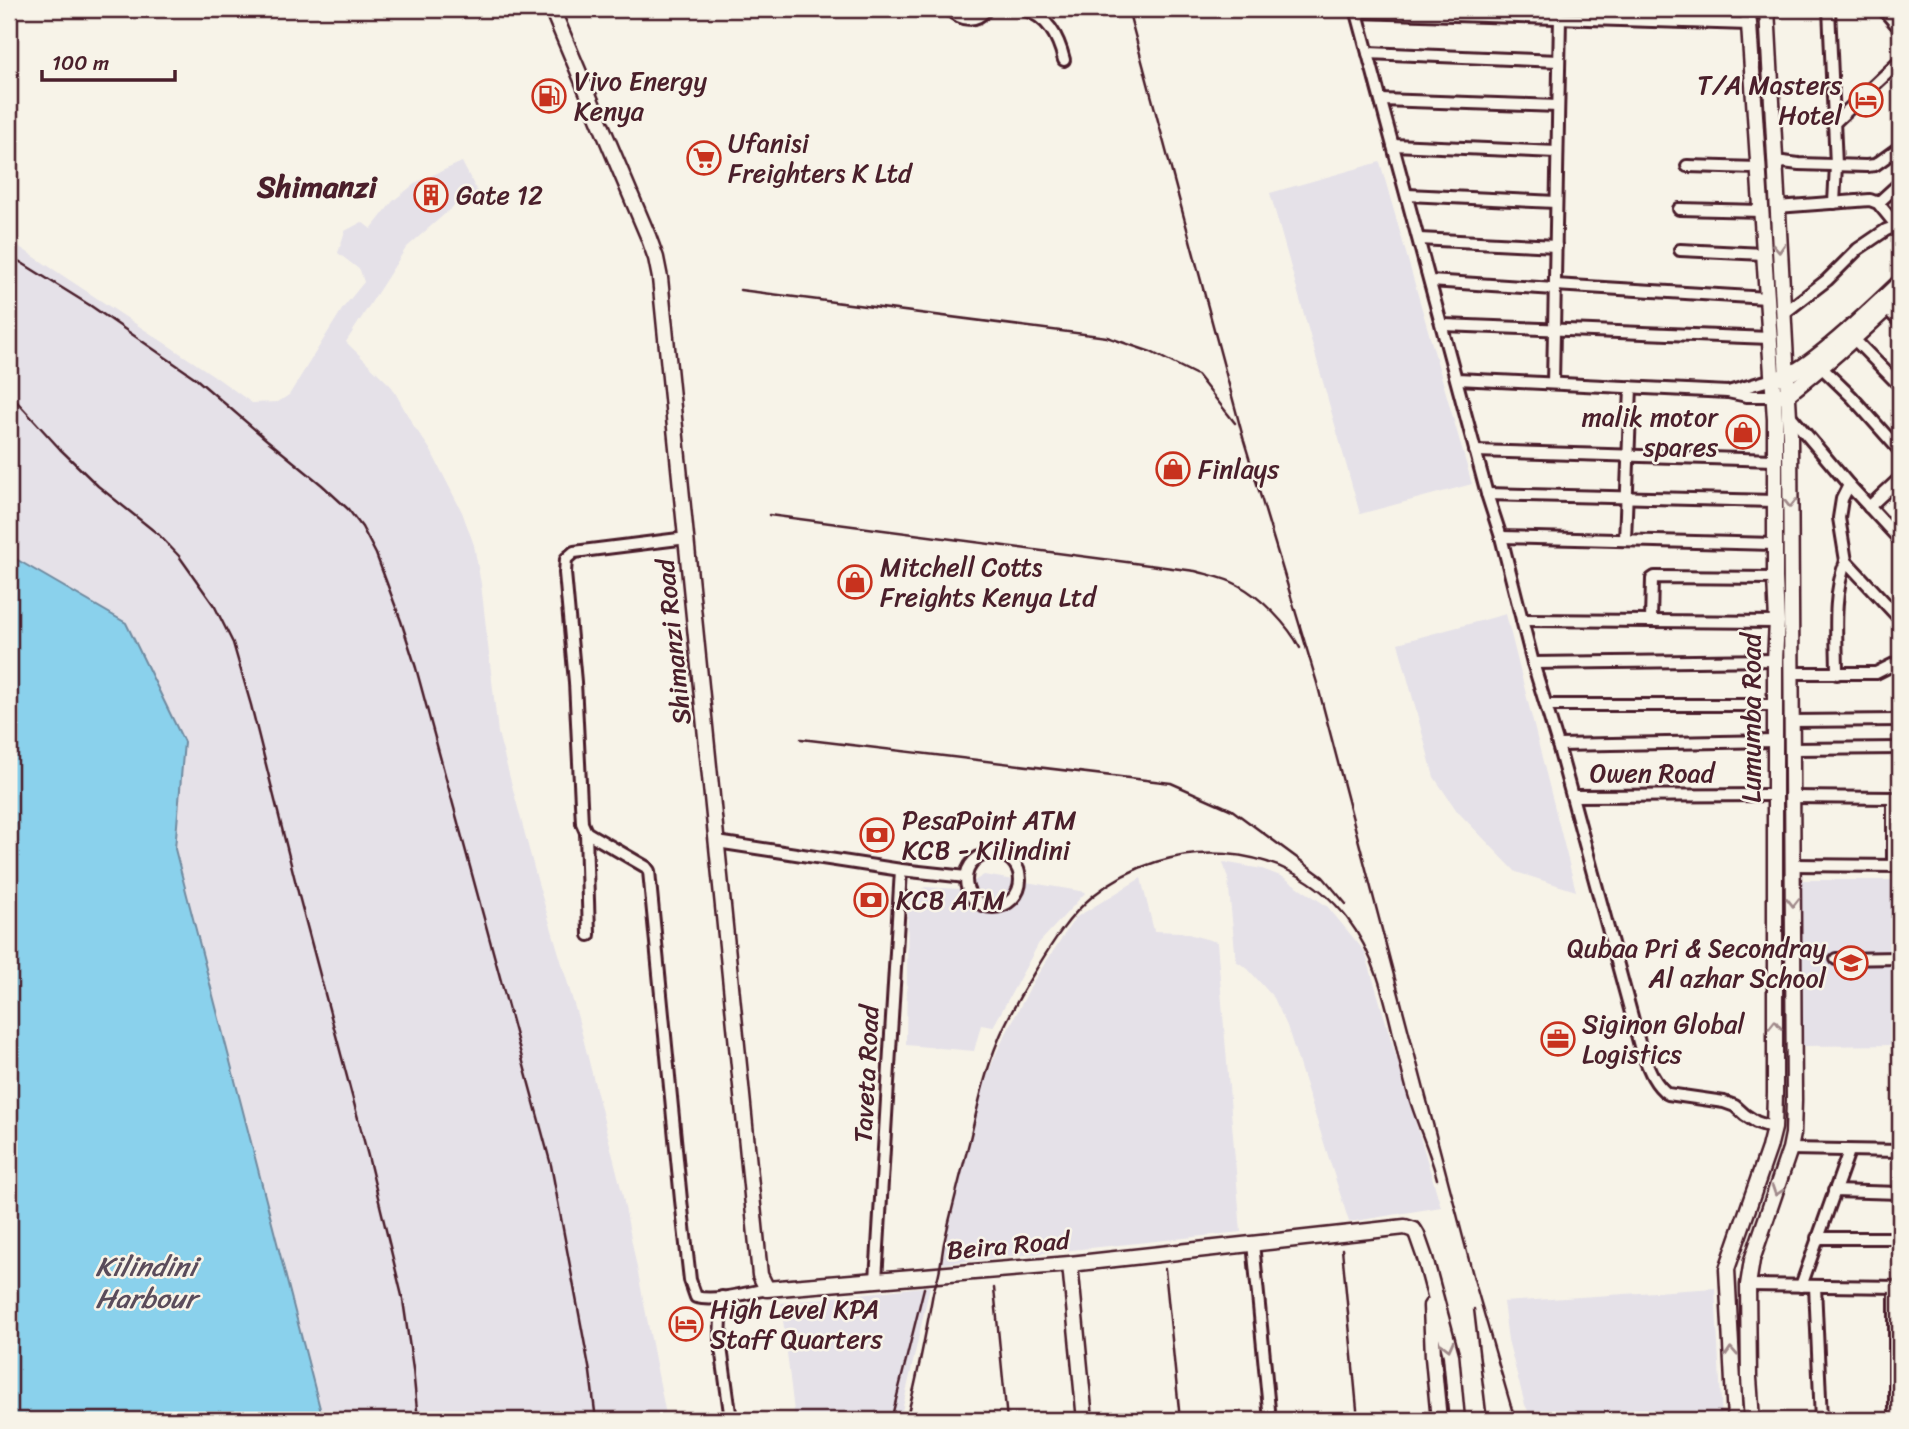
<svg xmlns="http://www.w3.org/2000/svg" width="1909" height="1429" font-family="Sriracha,sans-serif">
<rect width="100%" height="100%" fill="#f7f3e8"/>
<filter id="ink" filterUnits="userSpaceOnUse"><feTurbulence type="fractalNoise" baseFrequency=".0143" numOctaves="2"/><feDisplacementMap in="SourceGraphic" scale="14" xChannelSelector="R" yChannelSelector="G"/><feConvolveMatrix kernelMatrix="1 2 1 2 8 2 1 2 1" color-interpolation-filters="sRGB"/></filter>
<g filter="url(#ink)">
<g fill="#e5e1e8">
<polygon points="462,162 478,193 455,205 406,248 346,342 392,387 413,425 430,449 462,512 474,545 481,584 498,733 538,883 578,1018 622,1192 667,1420 315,1420 9,564 9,240 213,375 252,403 278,402 289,395 343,308 364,282 360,270 338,253 345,231 362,222 371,229 393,201 417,182"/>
<polygon points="1380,162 1472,484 1360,514 1270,193"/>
<polygon points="1506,614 1541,754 1576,891 1516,872 1457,811 1434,777 1398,643"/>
<polygon points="1223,862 1262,869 1283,877 1327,906 1365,952 1441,1207 1349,1222 1287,1026 1274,998 1248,969 1236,961 1228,879"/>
<polygon points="984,875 1086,892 1039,943 993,1027 981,1025 974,1051 906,1045 908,899 925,887 961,889"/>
<polygon points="1141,878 1154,931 1181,932 1217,942 1241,1232 939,1264 982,1088 998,1049 1034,980 1075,918"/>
<polygon points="1800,880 1900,880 1900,1045 1801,1046"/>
<polygon points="930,1286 900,1420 795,1420 781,1303"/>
<polygon points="1715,1288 1722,1420 1533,1420 1525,1405 1508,1340 1503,1302"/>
</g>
<polygon fill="#8ad1ec" stroke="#708a9f" stroke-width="2" points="9,555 126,623 184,742 175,849 323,1420 9,1420"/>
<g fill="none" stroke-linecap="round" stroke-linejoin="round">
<defs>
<g id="street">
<path d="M949,9C961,21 976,23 987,9"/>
<path d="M1023,9C1048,17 1058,36 1064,60"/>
<path d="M1356,9L1487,494L1501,537L1533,663L1558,745L1640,1046C1647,1063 1652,1083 1668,1094L1724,1102L1735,1106L1745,1115L1756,1122L1774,1128"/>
<polyline points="1829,9 1836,165 1834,203"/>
<polyline points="1883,9 1900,29"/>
<polyline points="1357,12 1749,24"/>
<polyline points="1368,53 1559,61"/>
<polyline points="1381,100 1558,106"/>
<polyline points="1833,124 1900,61"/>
<polyline points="1393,145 1557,152"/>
<polyline points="1775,161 1799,164 1866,166 1875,165 1900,147"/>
<polyline points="1687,166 1759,168"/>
<polyline points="1407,195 1556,202"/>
<polyline points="1878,203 1900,183"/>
<polyline points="1777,207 1870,200 1878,203 1900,230"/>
<polyline points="1679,209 1762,211"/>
<polyline points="1419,239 1556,246"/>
<polyline points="1680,250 1764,254"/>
<polyline points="1430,281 1555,289"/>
<polyline points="1555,285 1767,298"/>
<polyline points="1887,309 1900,322"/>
<polyline points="1783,314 1827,280 1858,249 1886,230 1897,226 1900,221"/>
<polyline points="1443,325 1770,338"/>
<polyline points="1853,338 1900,386"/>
<polyline points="1822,368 1852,397 1900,451"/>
<polyline points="1457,379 1728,392 1747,396 1774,396"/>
<polyline points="1553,383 1560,18"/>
<polyline points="1728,392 1773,379"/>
<polyline points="1789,414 1849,485 1900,540"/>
<polyline points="1475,451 1775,460"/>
<polyline points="1849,485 1842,499 1839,518 1846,561 1900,619"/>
<polyline points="1487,494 1775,501"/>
<polyline points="1869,507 1900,478"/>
<polyline points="1501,537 1775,544"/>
<path d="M687,538L574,552L566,559L565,573L575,682L582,823L586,832L591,835L646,867L649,871L681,1200L690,1280L696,1297C715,1302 747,1293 767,1289"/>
<polyline points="1625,540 1631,387"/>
<polyline points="1522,620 1777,622"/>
<polyline points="1651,621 1652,579 1655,577 1775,578"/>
<polyline points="1533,663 1775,660"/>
<polyline points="1791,673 1876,673 1900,661"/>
<path d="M1837,674C1837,638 1832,595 1846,561"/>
<polyline points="1547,705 1775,705"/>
<polyline points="1791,721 1900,720"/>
<polyline points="1558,745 1775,741"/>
<polyline points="1792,749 1900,748"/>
<polyline points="1572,796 1775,795"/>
<polyline points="1792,797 1893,798"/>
<polyline points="586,832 589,935"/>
<polyline points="717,842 901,870 966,877"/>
<circle cx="993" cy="880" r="27"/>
<polyline points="1792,865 1900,866"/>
<polyline points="1893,866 1893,798 1900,798"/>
<polyline points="1836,959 1900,958"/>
<polyline points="1790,1149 1900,1151"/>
<polyline points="1834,1191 1900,1193"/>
<polyline points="1817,1238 1900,1238"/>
<polyline points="1253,1243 1270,1420"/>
<polyline points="876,1280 901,870"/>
<polyline points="1748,1285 1900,1287"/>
<polyline points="1801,1286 1849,1151"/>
<polyline points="1815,1286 1821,1420"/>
<polyline points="1895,1287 1895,1420"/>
<polyline points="722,1297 720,1340 731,1420"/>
</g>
<g id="secondary">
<polyline points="552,9 648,236 656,258 660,278 760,1275 767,1289 1070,1264 1405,1227 1414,1230 1417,1235 1425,1258 1451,1355 1457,1420"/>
<path d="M1781,377C1806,373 1879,302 1900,282"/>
<path d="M1781,395L1788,394C1827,364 1864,330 1900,296"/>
<polyline points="1070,1264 1085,1420"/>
<polyline points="1431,1306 1433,1357 1439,1420"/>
<polyline points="1735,1420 1727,1269 1769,1148 1774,1128 1775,1093 1775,660 1777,622 1775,578 1775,419 1748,9"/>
<polyline points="1752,1420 1749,1378 1748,1285 1752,1260 1790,1149 1793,1134 1794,1100 1790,435 1767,9"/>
</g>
</defs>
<use href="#street" stroke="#4a1f2b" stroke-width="16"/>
<use href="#secondary" stroke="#4a1f2b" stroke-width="19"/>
<use href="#street" stroke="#f7f3e8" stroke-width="10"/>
<use href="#secondary" stroke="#f7f3e8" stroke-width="14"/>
<g stroke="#4a1f2b" stroke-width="2.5">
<polyline points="1128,9 1244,441 1317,683 1474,1279 1515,1420"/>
<polyline points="9,255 91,306 194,377 267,440 322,485 348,509 362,527 376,554 401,621 416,668 551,1165 590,1372 596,1420"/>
<polyline points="740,290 1107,337 1151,352 1197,375 1235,423"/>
<polyline points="9,393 60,449 98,486 159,535 179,556 215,607 233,643 251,705 299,896 368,1156 403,1300 413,1369 418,1420"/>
<path d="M769,515L1195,571C1209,575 1226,578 1238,585C1262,598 1288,625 1300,648"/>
<polyline points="801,739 1171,783 1232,810 1323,877 1346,904"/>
<polyline points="1342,1249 1358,1420"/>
<polyline points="1165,1269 1180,1420"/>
<polyline points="994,1288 1007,1420"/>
<polyline points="1474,1309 1487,1420"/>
<polyline points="891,1420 924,1288"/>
<path d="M906,1420C918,1378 925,1336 933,1293C934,1287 937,1282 938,1277C941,1266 942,1254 944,1243C952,1208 961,1174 970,1139C978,1106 985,1072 998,1041C1006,1020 1018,1000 1029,981C1048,950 1066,918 1094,895C1169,834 1286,839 1347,918C1384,966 1390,1031 1406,1088C1414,1119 1429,1148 1437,1179"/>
</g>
</g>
<defs><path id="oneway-chevron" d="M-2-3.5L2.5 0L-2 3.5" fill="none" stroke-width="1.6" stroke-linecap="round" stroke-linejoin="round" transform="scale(1.75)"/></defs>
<g stroke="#a0898a">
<use href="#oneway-chevron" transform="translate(1779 248) rotate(87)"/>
<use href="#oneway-chevron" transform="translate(1790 503) rotate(90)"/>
<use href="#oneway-chevron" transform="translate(1793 902) rotate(90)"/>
<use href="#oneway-chevron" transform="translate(1775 1025) rotate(-90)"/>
<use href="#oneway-chevron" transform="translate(1777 1191) rotate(109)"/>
<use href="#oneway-chevron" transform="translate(1448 1346) rotate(76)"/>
<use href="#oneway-chevron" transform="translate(1731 1352) rotate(-93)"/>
</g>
</g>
<defs>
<symbol id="fuel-ring" viewBox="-11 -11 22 22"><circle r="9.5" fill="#f7f3e8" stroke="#c8321e" stroke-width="1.5"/><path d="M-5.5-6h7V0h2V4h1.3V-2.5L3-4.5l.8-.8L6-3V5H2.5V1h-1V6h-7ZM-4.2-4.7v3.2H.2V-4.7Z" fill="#c8321e"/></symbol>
<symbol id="hotel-ring" viewBox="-11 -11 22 22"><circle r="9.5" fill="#f7f3e8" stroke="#c8321e" stroke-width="1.5"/><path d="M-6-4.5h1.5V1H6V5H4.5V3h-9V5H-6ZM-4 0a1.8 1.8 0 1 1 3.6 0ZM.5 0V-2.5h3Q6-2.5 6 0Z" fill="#c8321e"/></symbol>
<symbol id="supermarket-ring" viewBox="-11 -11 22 22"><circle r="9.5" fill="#f7f3e8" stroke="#c8321e" stroke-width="1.5"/><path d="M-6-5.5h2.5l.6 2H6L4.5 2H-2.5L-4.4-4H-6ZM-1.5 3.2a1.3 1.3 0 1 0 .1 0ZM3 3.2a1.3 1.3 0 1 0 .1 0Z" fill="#c8321e"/></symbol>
<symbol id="building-ring" viewBox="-11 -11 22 22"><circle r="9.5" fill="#f7f3e8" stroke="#c8321e" stroke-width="1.5"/><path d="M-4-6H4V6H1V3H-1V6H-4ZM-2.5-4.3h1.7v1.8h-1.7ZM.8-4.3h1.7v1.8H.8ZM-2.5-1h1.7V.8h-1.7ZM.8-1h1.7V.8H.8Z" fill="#c8321e"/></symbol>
<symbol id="shop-ring" viewBox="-11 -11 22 22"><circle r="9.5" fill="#f7f3e8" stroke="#c8321e" stroke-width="1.5"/><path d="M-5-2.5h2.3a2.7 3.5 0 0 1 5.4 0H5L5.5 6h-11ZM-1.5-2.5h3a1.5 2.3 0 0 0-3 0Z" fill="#c8321e"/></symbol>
<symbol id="bank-ring" viewBox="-11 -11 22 22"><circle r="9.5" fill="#f7f3e8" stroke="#c8321e" stroke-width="1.5"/><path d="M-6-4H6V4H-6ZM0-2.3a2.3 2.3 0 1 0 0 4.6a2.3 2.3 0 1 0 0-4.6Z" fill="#c8321e"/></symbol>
<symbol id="school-ring" viewBox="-11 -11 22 22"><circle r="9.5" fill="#f7f3e8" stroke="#c8321e" stroke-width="1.5"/><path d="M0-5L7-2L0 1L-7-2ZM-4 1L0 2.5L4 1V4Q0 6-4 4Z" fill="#c8321e"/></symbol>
<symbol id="office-ring" viewBox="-11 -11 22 22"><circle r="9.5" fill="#f7f3e8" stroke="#c8321e" stroke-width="1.5"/><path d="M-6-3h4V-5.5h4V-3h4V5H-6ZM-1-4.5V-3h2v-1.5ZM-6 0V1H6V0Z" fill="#c8321e"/></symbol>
</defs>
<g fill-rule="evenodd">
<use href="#fuel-ring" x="530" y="77" width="38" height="38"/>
<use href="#hotel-ring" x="1847" y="81" width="38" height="38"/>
<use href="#supermarket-ring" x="685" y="139" width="38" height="38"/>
<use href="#building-ring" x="412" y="176" width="38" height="38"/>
<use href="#shop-ring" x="1724" y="413" width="38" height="38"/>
<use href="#shop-ring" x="1154" y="450" width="38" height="38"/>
<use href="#shop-ring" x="836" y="563" width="38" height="38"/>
<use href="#bank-ring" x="858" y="816" width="38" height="38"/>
<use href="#bank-ring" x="852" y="881" width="38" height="38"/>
<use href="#school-ring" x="1832" y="944" width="38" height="38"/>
<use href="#office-ring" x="1539" y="1020" width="38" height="38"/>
<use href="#hotel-ring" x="667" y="1305" width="38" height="38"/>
</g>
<g text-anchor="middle" stroke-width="5" stroke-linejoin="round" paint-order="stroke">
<g font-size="26" fill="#4a1f2b" stroke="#f7f3e8" text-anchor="start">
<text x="574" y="90">Vivo Energy<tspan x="574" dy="30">Kenya</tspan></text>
<text x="1842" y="94" text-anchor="end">T/A Masters<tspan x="1842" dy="30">Hotel</tspan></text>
<text x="728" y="152">Ufanisi<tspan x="728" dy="30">Freighters K Ltd</tspan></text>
<text x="456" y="204">Gate 12</text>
<text x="1718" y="426" text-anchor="end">malik motor<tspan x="1718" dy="30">spares</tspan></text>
<text x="1198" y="478">Finlays</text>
<text x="880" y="576">Mitchell Cotts<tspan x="880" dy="30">Freights Kenya Ltd</tspan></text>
<text x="902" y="829">PesaPoint ATM<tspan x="902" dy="30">KCB - Kilindini</tspan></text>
<text x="896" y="909">KCB ATM</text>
<text x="1826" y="957" text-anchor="end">Qubaa Pri &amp; Secondray<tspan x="1826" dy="30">Al azhar School</tspan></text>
<text x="1582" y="1033">Siginon Global<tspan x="1582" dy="30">Logistics</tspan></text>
<text x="710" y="1318">High Level KPA<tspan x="710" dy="30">Staff Quarters</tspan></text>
</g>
<g font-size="26" fill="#4a1f2b" stroke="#f7f3e8">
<text transform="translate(673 642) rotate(-96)" y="9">Shimanzi Road</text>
<text transform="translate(1751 718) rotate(-90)" y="9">Lumumba Road</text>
<text x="1652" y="782">Owen Road</text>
<text transform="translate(866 1074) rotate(-87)" y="9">Taveta Road</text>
<text transform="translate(1008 1245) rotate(-5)" y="9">Beira Road</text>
</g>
<g font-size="28" font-style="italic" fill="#5a4c5b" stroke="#f7f3e8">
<text x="146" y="1276">Kilindini<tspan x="146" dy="32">Harbour</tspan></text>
</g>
<g font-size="30" font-weight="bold" fill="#4a1f2b" stroke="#f7f3e8">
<text x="317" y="197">Shimanzi</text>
</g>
</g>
<rect width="1909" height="1429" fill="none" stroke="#f7f3e8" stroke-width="35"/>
<rect x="18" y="18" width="1874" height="1394" fill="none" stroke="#4a1f2b" stroke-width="2.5" filter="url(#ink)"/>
<path d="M42 70v10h133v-10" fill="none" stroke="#4a1f2b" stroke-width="3.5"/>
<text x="52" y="70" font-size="21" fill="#4a1f2b" stroke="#f7f3e8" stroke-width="5" paint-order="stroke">100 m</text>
</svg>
